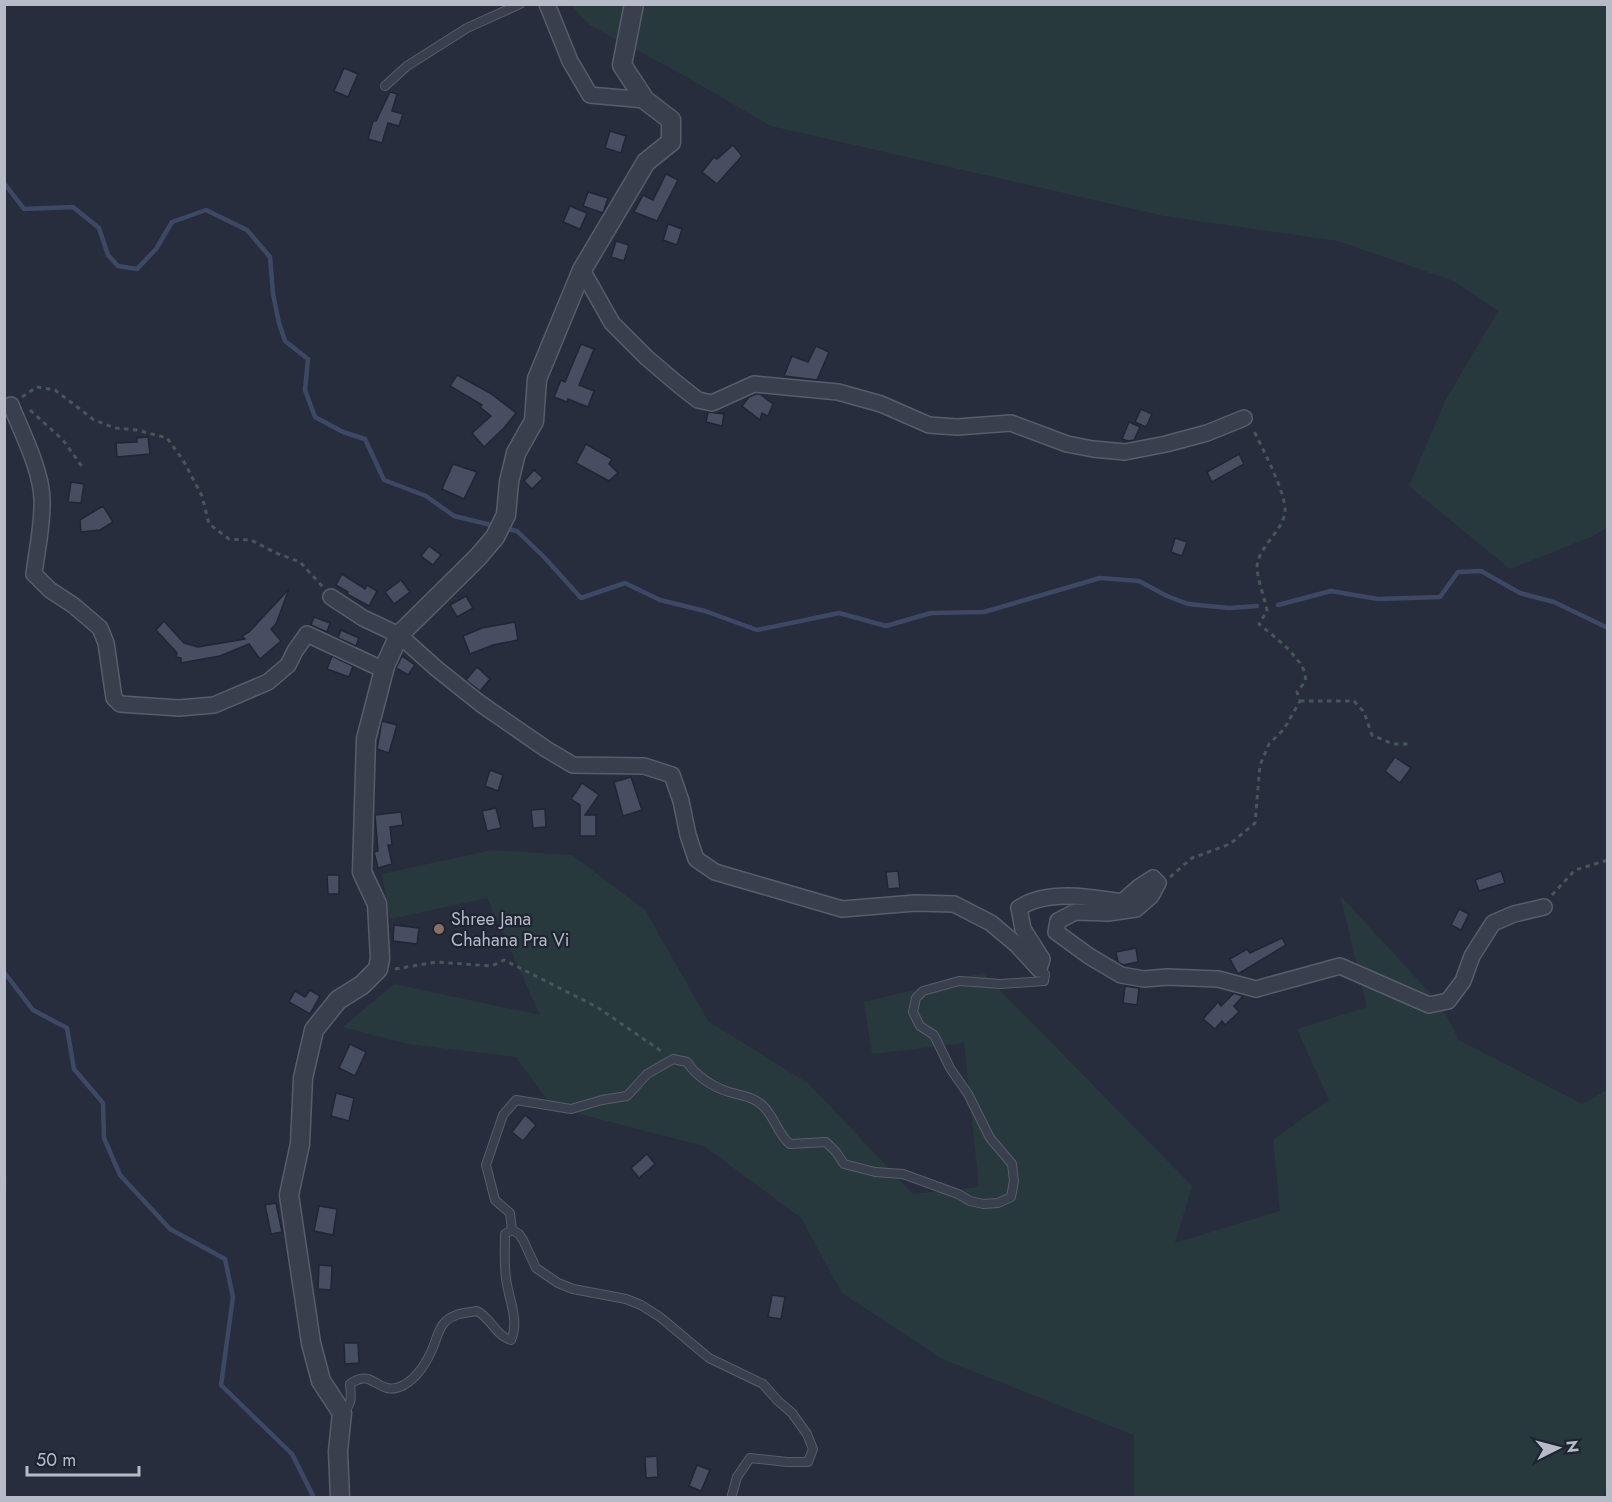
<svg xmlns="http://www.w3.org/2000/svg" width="1612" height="1502" font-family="Jost,sans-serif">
<rect width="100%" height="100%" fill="#272d3d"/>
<g fill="#28393e">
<polygon points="571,5 1607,5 1607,528 1593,536 1510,569 1409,486 1445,401 1498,311 1454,281 1338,241 1164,216 771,126 685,76 590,25"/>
<polygon points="492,850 572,855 645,910 708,1021 809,1084 913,1194 979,1187 964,1043 872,1054 864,1002 983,973 1192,1186 1175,1243 1280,1211 1273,1140 1329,1100 1297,1029 1367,1007 1340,895 1440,1004 1459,1040 1582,1104 1607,1090 1607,1487 1602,1498 1134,1497 1134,1435 942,1359 842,1293 801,1218 704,1146 552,1107 516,1057 408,1044 343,1027 394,984 540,1015 487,898 390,919 382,874"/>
</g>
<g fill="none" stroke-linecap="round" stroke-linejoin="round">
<g stroke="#3d4865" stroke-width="4.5">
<polyline points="4,183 24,209 73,207 99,228 108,255 118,266 137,269 156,249 172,222 206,210 247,230 270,257 273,294 279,323 285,341 308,359 305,390 315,417 343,432 365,439 384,480 426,496 454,516 495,526"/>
<polyline points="503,528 517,531 544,557 581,598 625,583 660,600 705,611 757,630 839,613 886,626 931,613 984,612 1100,578 1139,581 1167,596 1188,604 1229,608 1257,606"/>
<polyline points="1278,605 1331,591 1378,599 1440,597 1458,572 1481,571 1520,593 1554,602 1608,628"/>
<polyline points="4,972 33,1010 67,1028 74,1069 103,1103 104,1138 120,1175 170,1229 225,1259 233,1297 221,1385 292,1454 314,1498"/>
<polyline points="4,1177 4,1190"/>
</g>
</g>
<g fill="#484e61" stroke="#212635" stroke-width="1.5">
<polygon points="344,68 358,74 348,97 334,91"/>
<polygon points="390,92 397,94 392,111 403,114 399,126 388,123 382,143 368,139 373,121 376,121"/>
<polygon points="610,131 626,136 621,153 605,148"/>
<polygon points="733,145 742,156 717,184 702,172 714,157 717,159"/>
<polygon points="666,174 678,180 657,221 634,212 643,195 653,200"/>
<polygon points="588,192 608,198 603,213 583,206"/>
<polygon points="570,206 587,213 580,229 563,222"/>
<polygon points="668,224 682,229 677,245 663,240"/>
<polygon points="616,241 629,245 624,261 611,257"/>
<polygon points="581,344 594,349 579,385 594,391 588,407 568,399 567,402 554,397 561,380 565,382"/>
<polygon points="816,346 829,352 817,380 784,376 792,356 808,362"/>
<polygon points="457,375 490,393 516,413 504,428 484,447 472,433 491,416 480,407 482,405 450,386"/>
<polygon points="756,394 760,394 773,404 768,416 762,413 760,420 742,406 749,397"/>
<polygon points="1141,409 1152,414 1146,427 1135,422"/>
<polygon points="708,412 724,414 722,426 706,422"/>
<polygon points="1129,422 1140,427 1134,440 1128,441 1122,439"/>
<polygon points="148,437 150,454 117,457 116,443 137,442 137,438"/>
<polygon points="586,444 612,459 609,464 618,473 609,481 576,463"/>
<polygon points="1239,454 1244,464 1212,482 1207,472"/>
<polygon points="453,464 477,472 464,499 442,489"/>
<polygon points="534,470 543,478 532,489 524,481"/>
<polygon points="71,482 84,484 81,503 68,502"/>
<polygon points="103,506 113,522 100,530 81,532 80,520"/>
<polygon points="1175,538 1187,542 1182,556 1171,552"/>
<polygon points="429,546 441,555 433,565 421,556"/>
<polygon points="342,574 365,589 367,585 377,591 369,606 347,594 348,592 336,585"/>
<polygon points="401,580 410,592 394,604 385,592"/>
<polygon points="289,589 276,624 271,629 281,641 260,659 249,644 220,656 181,663 181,658 176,657 177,653 156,630 164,621 184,643 198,647 245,639 242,636 249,632"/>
<polygon points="466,596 473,608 457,617 450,605"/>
<polygon points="314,617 330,623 327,632 311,625"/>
<polygon points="515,622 518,640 493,645 470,654 463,636 482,628"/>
<polygon points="341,630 359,638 356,646 338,638"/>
<polygon points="332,656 353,666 349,677 327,669"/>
<polygon points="402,656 415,665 408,675 396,668"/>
<polygon points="477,667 490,679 480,691 466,680"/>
<polygon points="382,721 397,725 389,753 377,749"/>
<polygon points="1395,757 1411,768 1400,783 1385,771"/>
<polygon points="490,770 503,775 498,791 485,786"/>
<polygon points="631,777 642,810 623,816 614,782"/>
<polygon points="582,783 599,795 585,815 596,815 596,836 580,836 580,805 571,799"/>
<polygon points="496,808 501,828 487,831 482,811"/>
<polygon points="545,809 546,827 533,828 531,810"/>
<polygon points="401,812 403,825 390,827 392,845 388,845 392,864 378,868 374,852 378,851 375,815"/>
<polygon points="898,871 900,888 888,889 886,872"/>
<polygon points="1501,871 1505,883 1479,891 1475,880"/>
<polygon points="327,875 339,875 339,894 328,894"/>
<polygon points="1459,909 1469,914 1461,930 1451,925"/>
<polygon points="394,925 419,928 417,944 393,941"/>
<polygon points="1282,938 1286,945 1238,974 1230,959 1247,949 1250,953"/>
<polygon points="1136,948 1138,962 1123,965 1118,962 1116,952"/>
<polygon points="1125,986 1139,988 1137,1005 1123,1003"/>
<polygon points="310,990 320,996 310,1014 289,1002 295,991 305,997"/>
<polygon points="1234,993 1243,996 1234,1006 1239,1012 1225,1025 1222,1021 1215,1029 1203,1019 1218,1002 1221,1006"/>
<polygon points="350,1044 366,1052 355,1076 339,1068"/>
<polygon points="336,1093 354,1098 349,1121 331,1116"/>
<polygon points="525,1115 536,1125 523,1141 512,1132"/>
<polygon points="647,1154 655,1164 639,1178 631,1168"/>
<polygon points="276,1203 282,1232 271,1234 265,1205"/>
<polygon points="319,1206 337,1209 333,1235 314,1231"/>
<polygon points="319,1265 332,1266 331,1290 318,1289"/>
<polygon points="772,1295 785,1297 781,1319 768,1317"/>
<polygon points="344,1343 358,1343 359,1363 345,1364"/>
<polygon points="657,1456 658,1477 646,1478 645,1457"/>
<polygon points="697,1465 710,1470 701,1491 689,1486"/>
</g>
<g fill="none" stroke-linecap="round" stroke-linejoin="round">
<defs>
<g id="service">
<polyline points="385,86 407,66 467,28 520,4"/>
<path d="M512,1230L510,1213L495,1200L486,1165L503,1115L516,1100L571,1109L602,1100L627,1096L647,1074L673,1059L687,1062C696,1076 713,1087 729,1092C742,1096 753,1096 763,1106C775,1117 778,1135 790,1144L826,1142L836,1152L844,1164L875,1172L903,1174L958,1194L970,1201L983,1204L998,1203L1011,1197L1014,1181L1012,1164L990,1138L968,1094L950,1068L934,1035L920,1026L913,1012L916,998L923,991L959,981L1001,984L1044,981L1045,974L1039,969"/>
<path d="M342,1413C353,1405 351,1396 350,1384C374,1366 378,1399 404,1385C418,1377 428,1360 434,1345C437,1337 439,1327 446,1321C455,1313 466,1313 477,1311C491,1318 496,1336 511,1340C520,1320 508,1298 506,1278C504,1264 505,1248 505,1234L512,1230L519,1234L523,1240L536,1268L558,1283L573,1289L626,1299L641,1305L660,1317L709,1358L763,1384L778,1401L792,1413L807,1434L813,1449L808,1462H787L750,1458L737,1477L732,1495"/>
</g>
<g id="minor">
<polyline points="547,4 570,61 590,95 645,100"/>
<polyline points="582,270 612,323 647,358 680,386 698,400 712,403 754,384 838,392 881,404 929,425 957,427 1011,423 1067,444 1093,449 1125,452 1166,444 1207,433 1244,418"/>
<path d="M11,405C22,433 41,469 42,499C43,524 37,549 34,574L50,590L73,605L100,628L106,643L114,698L120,704L179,708L214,705L268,682L288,665L295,651L307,634L384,670"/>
<polyline points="331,597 363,618 399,635 437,669 481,704 546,749 573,765 644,766 672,775 681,801 688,835 696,859 715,872 842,909 915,903 954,904 991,923 1016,944 1039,969"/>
<path d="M1039,969L1042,959L1023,929L1019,908C1047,889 1091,897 1122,902L1139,887L1153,878L1158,883L1151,896L1136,909L1108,913L1075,912L1058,921L1056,932L1089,956L1121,975L1144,979L1167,977L1218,979L1256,989L1340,966L1429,1005L1448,1001L1463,981L1472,956L1493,923L1514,914L1544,907"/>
</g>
<polyline id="tertiary" points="340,1498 338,1451 342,1413 321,1381 311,1343 289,1195 300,1144 303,1078 314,1030 338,1000 362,985 378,969 380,958 377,904 362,872 366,739 385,666 399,635 478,557 495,537 506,515 509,482 516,453 534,421 537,379 582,270 646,162 671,142 671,120 645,100 622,65 634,4"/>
</defs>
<use href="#service" stroke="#585d6b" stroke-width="10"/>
<use href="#minor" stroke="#585d6b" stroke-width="18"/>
<use href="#tertiary" stroke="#585d6b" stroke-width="21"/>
<g stroke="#46565b" stroke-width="3" stroke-dasharray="4.5 4.5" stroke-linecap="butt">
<polyline points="22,397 37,387 55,390 94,420 115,428 137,430 167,438 183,460 202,496 209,524 229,539 251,540 276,553 300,562 323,587"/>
<polyline points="30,410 63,440 83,468"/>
<polyline points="1300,701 1354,701 1364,712 1372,735 1393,744 1410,744"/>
<path d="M1170,877L1192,858L1230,844L1255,823L1260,765L1269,744L1284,729L1300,701L1297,692C1299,689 1304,684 1305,681C1310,663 1271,634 1259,624L1267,611C1265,597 1254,573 1258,561C1263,543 1283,530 1285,512C1287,494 1261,446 1253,429"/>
<polyline points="1552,895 1575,870 1608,860"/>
<polyline points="395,969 436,962 492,966 504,960 597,1007 664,1053"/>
</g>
<use href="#service" stroke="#3a3f4e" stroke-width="8"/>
<use href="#minor" stroke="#3a3f4e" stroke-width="15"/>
<use href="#tertiary" stroke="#3a3f4e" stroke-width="18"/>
</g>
<circle fill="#8d6e63" stroke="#1f2433" stroke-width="2" cx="439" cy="929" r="6"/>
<g text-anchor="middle" stroke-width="4.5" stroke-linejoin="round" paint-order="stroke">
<g font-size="18" fill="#b7bbc8" stroke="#1f2433" text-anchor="start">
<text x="451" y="925">Shree Jana<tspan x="451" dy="21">Chahana Pra Vi</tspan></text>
</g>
</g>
<rect width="1612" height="1502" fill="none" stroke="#b7bbc8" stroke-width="12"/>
<g transform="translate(1558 1448) rotate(84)" stroke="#1f2433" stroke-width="4.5" paint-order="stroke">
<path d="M0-4.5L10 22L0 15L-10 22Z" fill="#b7bbc8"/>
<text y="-9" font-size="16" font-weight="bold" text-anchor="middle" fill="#b7bbc8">N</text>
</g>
<path d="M27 1466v9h112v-9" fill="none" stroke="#b7bbc8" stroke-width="3"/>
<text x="36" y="1466" font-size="18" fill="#b7bbc8" stroke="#1f2433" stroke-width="4.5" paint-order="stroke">50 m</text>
</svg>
